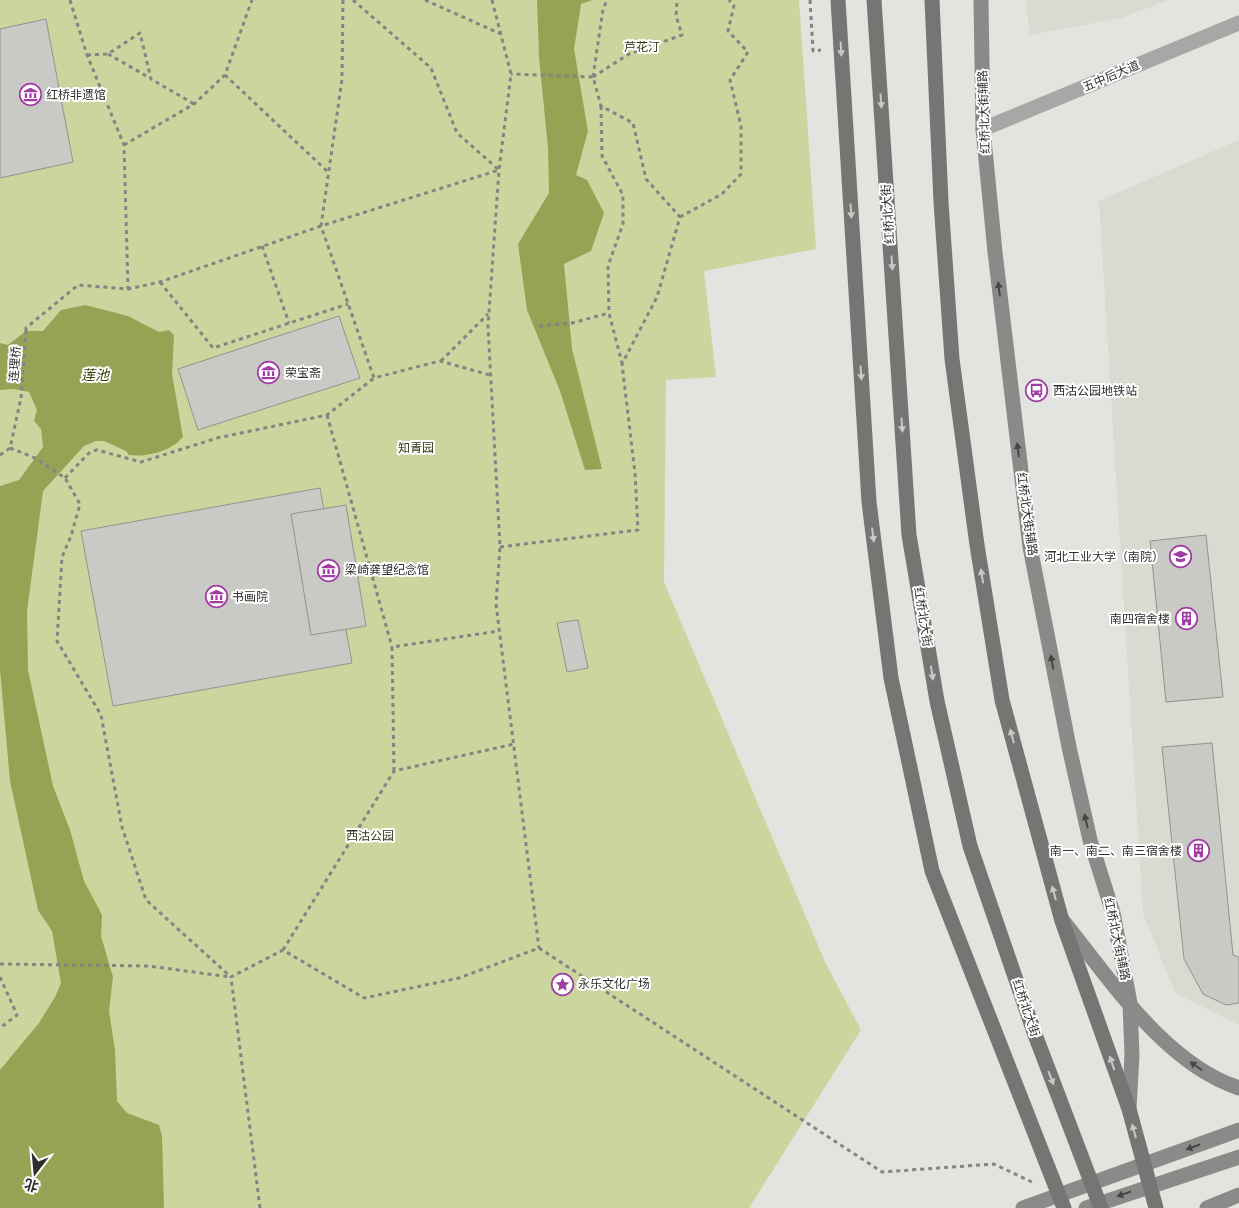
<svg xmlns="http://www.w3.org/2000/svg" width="1239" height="1208" font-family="Raleway,'Noto Sans SC',sans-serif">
<rect width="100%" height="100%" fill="#e2e4df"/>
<g fill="#d8dbcf">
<polygon points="1026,0 1169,0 1121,18 1030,35"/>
<polygon points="1239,140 1239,1025 1175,993 1143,913 1099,201"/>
</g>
<polygon fill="#cad69d" points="0,0 799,0 816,249 704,271 716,377 666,380 664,582 825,962 861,1030 749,1208 0,1208"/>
<g fill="#95a355">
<polygon points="537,0 592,0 581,4 574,49 588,131 576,175 587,180 604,213 591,251 564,264 572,349 602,469 585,470 560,391 527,310 518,244 549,193 548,148 539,57"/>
<path d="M85,305L128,316L159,332L169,330L174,335L172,374L183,437C170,452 148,457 129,455L126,451L104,441H96L84,446L43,491L27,611L28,670L53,786L70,830L84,881L102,915L101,936L113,977L109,1011L115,1050L117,1101L127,1113L159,1125L162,1136L164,1208H0V1070L39,1023L55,997L61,983L52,931L38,910L10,781L0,669V486L19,480L43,447L41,429L34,421L37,410L29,392L14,389L0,390V343L8,345L26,331H43L61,310Z"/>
</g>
<g fill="#c9cac5" stroke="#92938f">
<polygon points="46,19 73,162 0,178 0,29"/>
<polygon points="339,316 360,378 198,430 178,369"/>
<polygon points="320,488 352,663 113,706 81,531"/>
<polygon points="346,505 366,626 311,635 291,514"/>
<polygon points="1206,535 1223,697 1166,702 1150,541"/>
<polygon points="578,620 588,668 567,672 557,623"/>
<polygon points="1212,743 1233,955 1239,957 1239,1003 1226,1005 1203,994 1184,959 1162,747"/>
</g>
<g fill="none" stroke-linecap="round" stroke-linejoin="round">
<g stroke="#848582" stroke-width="3" stroke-dasharray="4 4" stroke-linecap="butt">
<polyline points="70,0 87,55 124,145 128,289"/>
<polyline points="343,0 342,79 321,226 374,378 440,361 490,375"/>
<polyline points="353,0 431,68 457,133 499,170"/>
<polyline points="425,0 501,34"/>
<polyline points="492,0 511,74 499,170 488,326 500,547 496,604 539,948"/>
<polyline points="810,0 813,51 821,50"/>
<polyline points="108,54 150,78"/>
<polyline points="87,55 108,54 140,33 151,79 194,104"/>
<polyline points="225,75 328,172"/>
<polyline points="593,77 629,54 682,35 676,16 677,0"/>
<polyline points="593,77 603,9 607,0"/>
<polyline points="601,106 602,156 623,195 623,224 608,266 609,313 622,363"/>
<polyline points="124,145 194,104 225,75 252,0"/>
<polyline points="680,217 722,194 741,174 741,126 730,80 748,52 728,31 734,6 729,0"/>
<polyline points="262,246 289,323"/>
<polyline points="160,282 213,348 348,304"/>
<polyline points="539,326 572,323 609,313"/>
<polyline points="26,331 26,328 78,285 128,289 160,282 321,226 499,170"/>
<polyline points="441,361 488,314"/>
<polyline points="327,415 392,647"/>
<polyline points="10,448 35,458 65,478 80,504 71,536 62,557 57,641 101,715 122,827 146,900 231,977"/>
<polyline points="0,455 10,448 21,398"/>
<polyline points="65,478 90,452 97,450 141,462 217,438 327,415 374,378"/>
<polyline points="500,547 638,530 635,473 622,364 657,297 680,217 646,179 633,123 601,106 593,77 511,74"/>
<polyline points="394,771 392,647 499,631"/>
<polyline points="283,950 394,771 514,744"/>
<polyline points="0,964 149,966 230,977"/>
<polyline points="0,977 17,1015 0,1028"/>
<polyline points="260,1208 231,977 283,950 364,998 459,978 539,948 882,1172 994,1164 1034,1183"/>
</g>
<polyline stroke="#a7a8a6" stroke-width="15" points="983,129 1239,23"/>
<g stroke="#8a8b88" stroke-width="15">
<polyline points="981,0 983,129 995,252 1030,547 1069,747 1090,840 1113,913 1130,1003 1132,1055 1129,1108"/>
<path d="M1063,921C1110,979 1165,1064 1239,1088"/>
<polyline points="1023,1208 1239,1130"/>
<polyline points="1086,1208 1239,1157"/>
<polyline points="1207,1208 1239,1195"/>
</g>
<g stroke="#757673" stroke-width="15">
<polyline points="838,0 869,502 891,678 932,871 1064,1208"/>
<polyline points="874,0 909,535 937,701 970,846 1034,1032 1101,1208"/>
<polyline points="932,0 941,202 952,359 977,545 1002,700 1062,921 1129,1109 1156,1208"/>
</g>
<polyline stroke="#848582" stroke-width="3" stroke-dasharray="4 4" stroke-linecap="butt" points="21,398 26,331"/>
</g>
<defs><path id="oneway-solid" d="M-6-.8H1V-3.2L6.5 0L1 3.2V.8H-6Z" transform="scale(1.25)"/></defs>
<g fill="#c8c8c7">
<use href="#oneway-solid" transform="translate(841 49) rotate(87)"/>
<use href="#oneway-solid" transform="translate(881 101) rotate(86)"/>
<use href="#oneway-solid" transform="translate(851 211) rotate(86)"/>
<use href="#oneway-solid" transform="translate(892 263) rotate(86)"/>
<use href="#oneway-solid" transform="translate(861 373) rotate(86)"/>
<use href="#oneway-solid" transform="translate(902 425) rotate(86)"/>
<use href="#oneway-solid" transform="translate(873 535) rotate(83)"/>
<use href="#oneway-solid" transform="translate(982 576) rotate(-99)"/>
<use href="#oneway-solid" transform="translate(932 673) rotate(81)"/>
<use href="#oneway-solid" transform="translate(1012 736) rotate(-105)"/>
<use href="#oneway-solid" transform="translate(1054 893) rotate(-105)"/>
<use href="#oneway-solid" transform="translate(1112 1063) rotate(-109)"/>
<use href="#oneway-solid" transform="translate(1051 1078) rotate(69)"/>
<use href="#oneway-solid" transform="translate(1134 1131) rotate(-105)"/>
</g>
<g fill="#464644">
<use href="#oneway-solid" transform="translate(999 289) rotate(-97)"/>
<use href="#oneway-solid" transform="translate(1018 450) rotate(-97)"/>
<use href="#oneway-solid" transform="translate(1052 662) rotate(-101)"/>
<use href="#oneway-solid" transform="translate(1086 821) rotate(-103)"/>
<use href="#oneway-solid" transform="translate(1196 1066) rotate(-145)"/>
<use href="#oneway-solid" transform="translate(1193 1147) rotate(161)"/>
<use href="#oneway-solid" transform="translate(1124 1194) rotate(161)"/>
</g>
<defs>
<symbol id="museum-ring" viewBox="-11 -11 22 22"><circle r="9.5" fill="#fff" stroke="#a13da2" stroke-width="1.5"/><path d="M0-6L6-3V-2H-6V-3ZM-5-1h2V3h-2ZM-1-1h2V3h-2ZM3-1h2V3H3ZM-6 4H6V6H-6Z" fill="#a13da2"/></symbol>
<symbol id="bus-ring" viewBox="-11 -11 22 22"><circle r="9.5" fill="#fff" stroke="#a13da2" stroke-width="1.5"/><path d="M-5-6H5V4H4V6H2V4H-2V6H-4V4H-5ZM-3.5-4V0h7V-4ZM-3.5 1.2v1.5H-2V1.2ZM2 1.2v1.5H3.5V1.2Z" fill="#a13da2"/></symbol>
<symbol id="school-ring" viewBox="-11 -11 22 22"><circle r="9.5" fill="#fff" stroke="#a13da2" stroke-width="1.5"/><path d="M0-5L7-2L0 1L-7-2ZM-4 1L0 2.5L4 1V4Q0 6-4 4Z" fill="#a13da2"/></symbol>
<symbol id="building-ring" viewBox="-11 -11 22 22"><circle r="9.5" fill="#fff" stroke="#a13da2" stroke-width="1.5"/><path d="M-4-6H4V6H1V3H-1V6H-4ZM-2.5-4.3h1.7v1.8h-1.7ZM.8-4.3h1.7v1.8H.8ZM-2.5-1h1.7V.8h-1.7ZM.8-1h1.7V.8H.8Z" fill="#a13da2"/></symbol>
<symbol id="sight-ring" viewBox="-11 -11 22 22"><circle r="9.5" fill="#fff" stroke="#a13da2" stroke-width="1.5"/><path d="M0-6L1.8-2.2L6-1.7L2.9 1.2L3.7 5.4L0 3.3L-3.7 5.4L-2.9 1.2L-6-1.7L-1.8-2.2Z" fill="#a13da2"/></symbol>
</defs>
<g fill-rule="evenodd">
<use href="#museum-ring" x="18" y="82" width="25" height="25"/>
<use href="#museum-ring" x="256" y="360" width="25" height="25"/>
<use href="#bus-ring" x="1024" y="378" width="25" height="25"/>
<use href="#school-ring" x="1168" y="544" width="25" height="25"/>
<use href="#museum-ring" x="316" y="558" width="25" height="25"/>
<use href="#museum-ring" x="204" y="584" width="25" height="25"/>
<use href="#building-ring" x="1174" y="606" width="25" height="25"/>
<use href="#building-ring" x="1186" y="838" width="25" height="25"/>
<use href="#sight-ring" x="550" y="972" width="25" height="25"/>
</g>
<g text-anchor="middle" stroke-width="4" stroke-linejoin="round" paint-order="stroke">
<g font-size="12" fill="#343a18" stroke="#fff">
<text x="642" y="51">芦花汀</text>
<text x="416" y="452">知青园</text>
<text x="370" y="840">西沽公园</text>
</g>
<g font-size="12" fill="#2f2f2e" stroke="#fff">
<text transform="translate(1111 76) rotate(-23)" y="4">五中后大道</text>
<text transform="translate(984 112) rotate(-92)" y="4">红桥北大街辅路</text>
<text transform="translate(888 214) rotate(-94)" y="4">红桥北大街</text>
<text transform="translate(15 364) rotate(-86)" y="4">连理桥</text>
<text transform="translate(1027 514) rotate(82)" y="4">红桥北大街辅路</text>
<text transform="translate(923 617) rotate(81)" y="4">红桥北大街</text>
<text transform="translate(1117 939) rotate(78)" y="4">红桥北大街辅路</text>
<text transform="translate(1026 1008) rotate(71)" y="4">红桥北大街</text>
</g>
<g font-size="12" fill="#2f2f2e" stroke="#fff" text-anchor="start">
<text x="46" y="99">红桥非遗馆</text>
<text x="285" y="377">荣宝斋</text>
<text x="1053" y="395">西沽公园地铁站</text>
<text x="1164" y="561" text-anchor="end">河北工业大学（南院）</text>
<text x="345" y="574">梁崎龚望纪念馆</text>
<text x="232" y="601">书画院</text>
<text x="1170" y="623" text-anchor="end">南四宿舍楼</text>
<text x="1182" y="855" text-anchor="end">南一、南二、南三宿舍楼</text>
<text x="578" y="988">永乐文化广场</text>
</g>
<g font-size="14" font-style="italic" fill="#3a4203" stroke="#fff">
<text x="95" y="380">莲池</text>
</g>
</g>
<g transform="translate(35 1173) rotate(196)" stroke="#ffffff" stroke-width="4" paint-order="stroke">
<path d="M0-4L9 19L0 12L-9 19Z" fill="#2f2f2e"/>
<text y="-8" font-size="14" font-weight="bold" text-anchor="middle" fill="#2f2f2e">北</text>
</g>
</svg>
